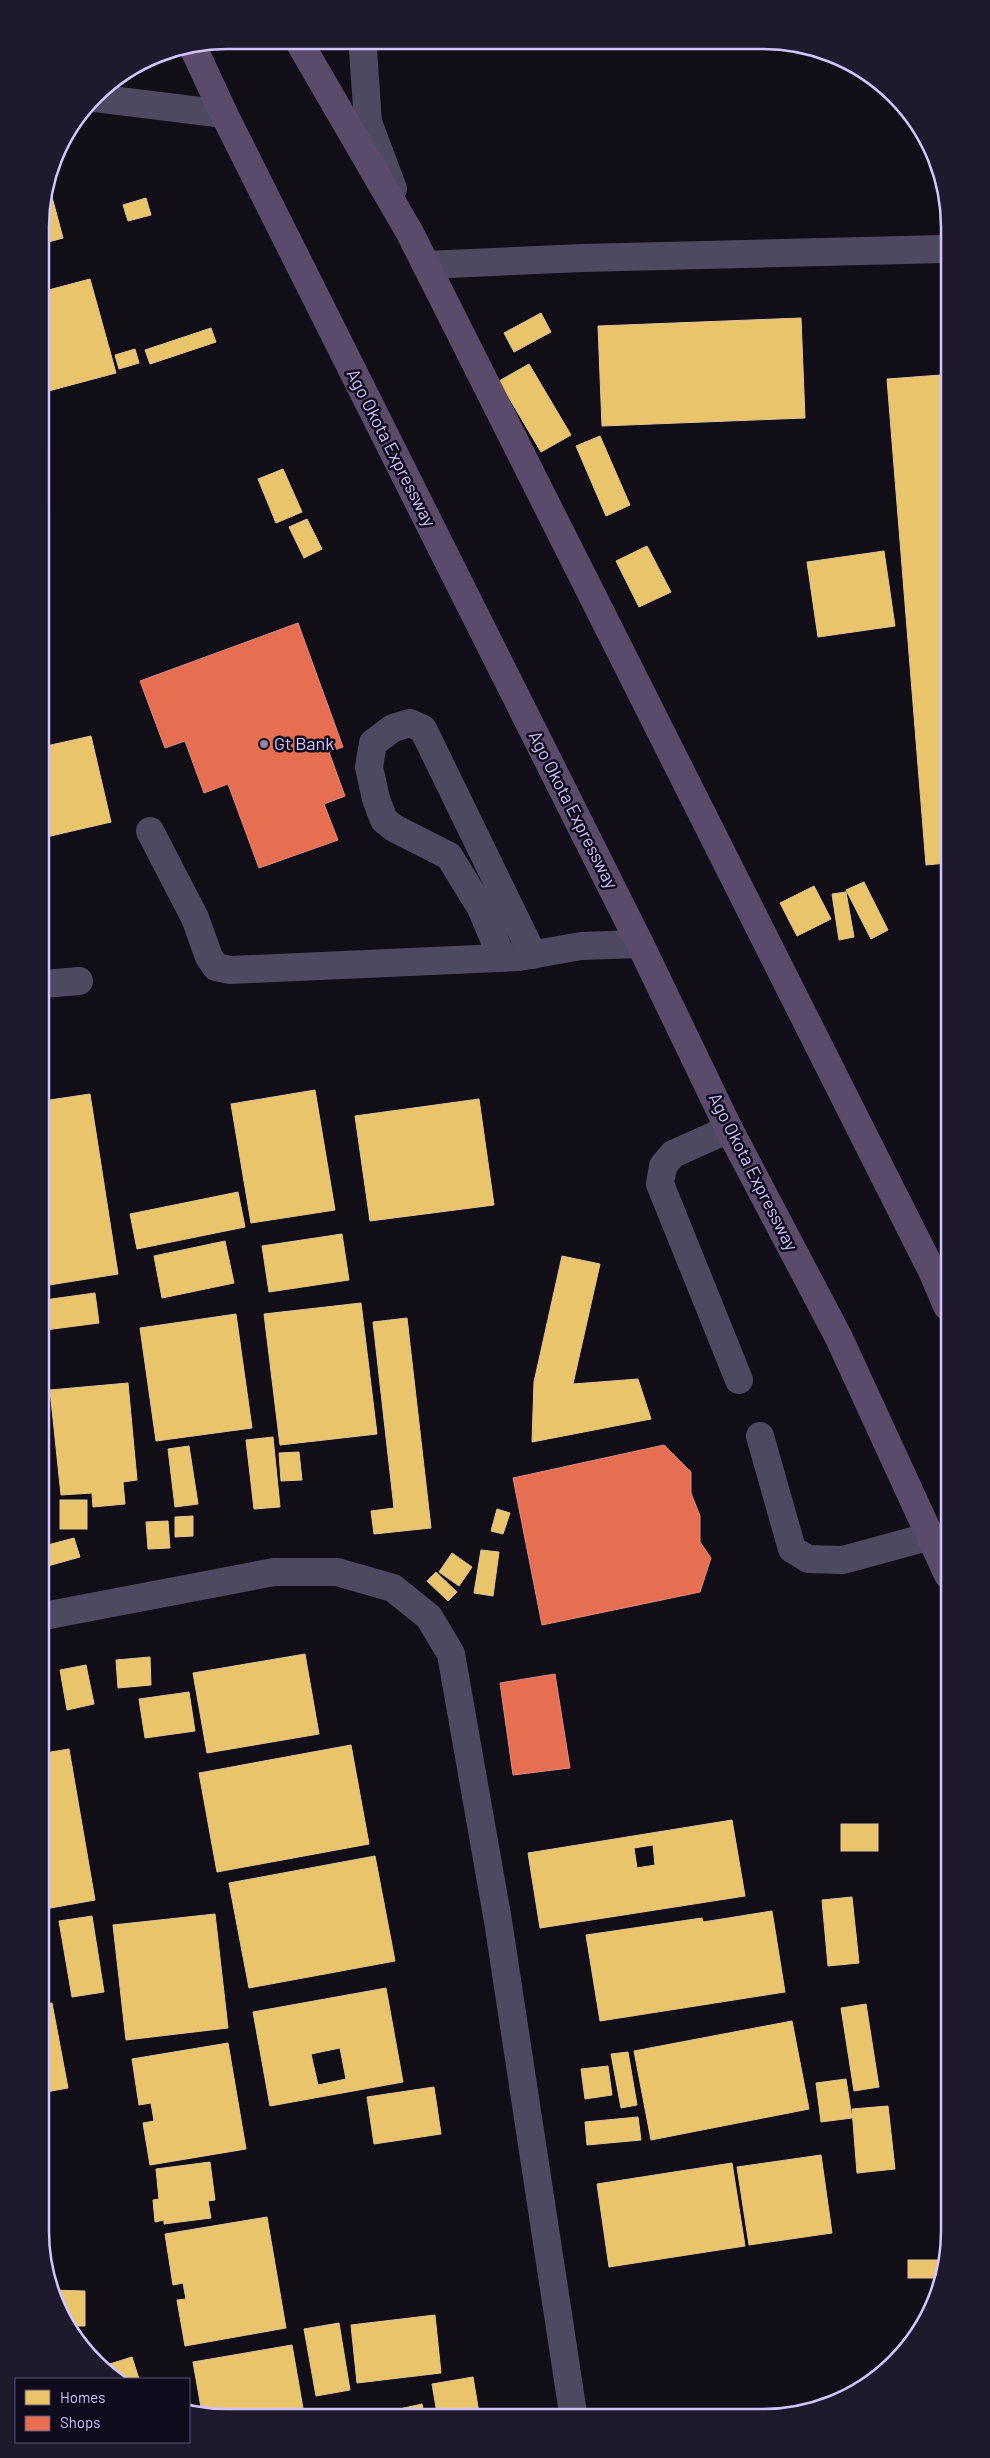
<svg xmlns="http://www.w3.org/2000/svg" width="990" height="2458" font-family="Barlow,sans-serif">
<rect width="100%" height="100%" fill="#110e18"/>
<g fill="#e9c46a" stroke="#e2c497" fill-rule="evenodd">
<polygon points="52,197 63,238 41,244 40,215 45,199"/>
<polygon points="146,198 151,215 128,221 123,205"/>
<polygon points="90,279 116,373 41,393 41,292"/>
<polygon points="541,313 551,332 514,352 504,333"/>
<polygon points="801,318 805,418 602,426 598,326"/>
<polygon points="211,328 216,342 150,364 145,350"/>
<polygon points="135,349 139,363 119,369 115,355"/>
<polygon points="529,364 571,435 541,452 499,381"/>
<polygon points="941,375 944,375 946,863 926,865 887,379"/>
<polygon points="600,436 630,505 606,516 576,446"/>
<polygon points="283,469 302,512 276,523 258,479"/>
<polygon points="307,519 322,549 304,558 289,527"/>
<polygon points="647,546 671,592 639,607 616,561"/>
<polygon points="884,551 895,626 818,637 807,562"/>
<polygon points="91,736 111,822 42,838 42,747"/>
<polygon points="864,882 888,930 871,939 846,890"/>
<polygon points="814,886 831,919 797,936 780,903"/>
<polygon points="846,892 854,937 839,940 832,894"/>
<polygon points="315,1090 335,1210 251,1223 231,1104"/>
<polygon points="90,1094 118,1274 43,1286 43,1101"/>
<polygon points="479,1099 494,1205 370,1221 355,1116"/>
<polygon points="238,1192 245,1227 137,1249 130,1214"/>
<polygon points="342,1234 349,1280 269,1292 262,1246"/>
<polygon points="225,1241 234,1283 162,1298 154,1256"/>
<polygon points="562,1256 600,1264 573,1384 638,1379 651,1419 532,1442 534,1382"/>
<polygon points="95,1293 99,1323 45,1330 44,1300"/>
<polygon points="361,1303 377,1434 280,1445 264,1314"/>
<polygon points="236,1314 252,1428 156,1441 140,1328"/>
<polygon points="407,1318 431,1528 374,1534 371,1511 394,1508 373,1322"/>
<polygon points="128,1383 137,1480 123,1482 125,1504 93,1507 92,1493 61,1495 50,1390"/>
<polygon points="273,1437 280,1507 254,1509 246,1440"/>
<polygon points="189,1446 198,1504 175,1507 168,1449"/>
<polygon points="299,1452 302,1480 281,1481 279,1453"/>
<rect x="60" y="1500" width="27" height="29"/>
<polygon points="497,1509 510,1513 503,1534 491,1531"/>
<polygon points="193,1516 193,1536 175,1537 175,1517"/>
<polygon points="168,1521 170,1548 148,1549 146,1522"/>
<polygon points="74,1538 80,1557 44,1567 44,1546"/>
<polygon points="481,1550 499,1552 493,1596 474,1593"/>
<polygon points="452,1553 472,1567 459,1586 439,1572"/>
<polygon points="436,1572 457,1592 448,1601 427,1581"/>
<polygon points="305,1654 319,1734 207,1753 193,1673"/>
<polygon points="150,1657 151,1685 118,1688 116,1660"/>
<polygon points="86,1665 94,1704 67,1710 60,1670"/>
<polygon points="189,1692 195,1731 145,1738 139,1699"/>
<polygon points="351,1745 369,1844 217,1872 199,1773"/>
<polygon points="69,1749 95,1900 45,1909 45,1753"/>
<path d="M732,1820L745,1896L540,1928L528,1853ZM653,1845L655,1865L637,1868L634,1848Z"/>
<rect x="841" y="1824" width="37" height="27"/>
<polygon points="375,1856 395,1961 249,1988 229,1883"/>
<polygon points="852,1897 859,1963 828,1966 822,1900"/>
<polygon points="772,1911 785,1992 600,2021 586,1935 702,1918 703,1922"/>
<polygon points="215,1914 228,2028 126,2040 113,1925"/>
<polygon points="92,1916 104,1992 72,1997 59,1921"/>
<path d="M386,1988L403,2082L270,2106L253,2012ZM340,2048L346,2079L318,2085L311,2054Z"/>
<polygon points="52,2003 68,2088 46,2092 46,2004"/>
<polygon points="866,2004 879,2087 854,2091 841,2008"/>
<polygon points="792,2021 809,2109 651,2140 634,2051"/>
<polygon points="228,2043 246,2149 150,2165 143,2123 154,2121 151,2103 139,2105 132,2059"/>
<polygon points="628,2052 637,2105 621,2108 611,2054"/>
<polygon points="608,2066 612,2095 585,2099 581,2069"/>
<polygon points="846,2079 852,2118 821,2122 816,2083"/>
<polygon points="434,2087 441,2134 374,2144 367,2097"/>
<polygon points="888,2106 895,2169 857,2173 852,2109"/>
<polygon points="638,2117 641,2140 587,2145 585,2122"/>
<polygon points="821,2155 832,2233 749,2245 737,2167"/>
<polygon points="210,2162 215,2200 208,2201 211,2218 164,2224 164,2220 155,2222 153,2200 159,2199 156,2169"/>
<polygon points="732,2163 745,2246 609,2267 597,2184"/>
<polygon points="267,2217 286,2328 185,2346 177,2300 186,2299 183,2283 173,2285 165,2234"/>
<rect x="908" y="2260" width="33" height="18"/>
<polygon points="51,2290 85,2291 85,2326 67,2326"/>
<polygon points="435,2315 441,2373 357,2383 351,2325"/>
<polygon points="339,2323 350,2390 316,2396 304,2329"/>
<polygon points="292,2345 304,2414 215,2414 214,2411 202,2413 193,2362"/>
<polygon points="132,2357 139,2379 117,2379 100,2367"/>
<polygon points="473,2377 479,2413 437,2413 432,2384"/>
<polygon points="422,2404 424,2413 377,2414"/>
</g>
<g fill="#e76f51" stroke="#e18985">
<polygon points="298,623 343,747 329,752 345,796 324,804 338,840 259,868 228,784 204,793 185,741 165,748 140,681"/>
<polygon points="664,1445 691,1472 691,1493 700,1516 700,1542 711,1558 700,1592 542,1625 513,1478"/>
<polygon points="555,1674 570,1768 513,1775 500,1683"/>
</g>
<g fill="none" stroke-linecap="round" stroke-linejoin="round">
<g stroke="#4d4961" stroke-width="28">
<polyline points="365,41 363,50 368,122 393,189"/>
<polyline points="95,98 224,114"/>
<polyline points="426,265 582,258 944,249"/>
<polyline points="150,831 195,918 209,957 216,967 230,970 519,957 581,946 640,944"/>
<polyline points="502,958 481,908 449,856 394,828 384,820 376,799 369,767 373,743 393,728 410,723 423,729 533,955"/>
<polyline points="43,984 79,981"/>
<polyline points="729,1129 673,1154 663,1166 660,1184 739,1380"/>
<polyline points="760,1436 792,1549 808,1559 843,1560 931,1536"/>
<polyline points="44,1616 274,1572 337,1572 393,1588 429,1617 451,1654 498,1921 573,2413"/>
</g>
<g stroke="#5b4b6b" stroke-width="28">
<polyline points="298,40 410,233 933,1273 947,1306"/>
<polyline points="193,47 224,114 640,944 729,1129 839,1338 948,1575"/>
</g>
</g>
<circle fill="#8e85ae" stroke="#0f0a1c" stroke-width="2" cx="264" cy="744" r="5"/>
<g text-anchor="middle" stroke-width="5" stroke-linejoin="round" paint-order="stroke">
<g font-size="18" fill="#d2c5ff" stroke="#0f0a1c">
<text transform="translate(391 448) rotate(63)" y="6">Ago Okota Expressway</text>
<text transform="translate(573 810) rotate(63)" y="6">Ago Okota Expressway</text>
<text transform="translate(753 1172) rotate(63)" y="6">Ago Okota Expressway</text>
</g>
<g font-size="18" fill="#d2c5ff" stroke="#0f0a1c" text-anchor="start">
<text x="274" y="750">Gt Bank</text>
</g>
</g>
<path d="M0 0H990V2458H0ZM227 49H763A178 178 0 0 1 941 227V2231A178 178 0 0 1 763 2409H227A178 178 0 0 1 49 2231V227A178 178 0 0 1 227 49Z" fill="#1f192e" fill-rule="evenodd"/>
<path fill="none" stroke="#d2c5ff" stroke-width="2.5" d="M227 49H763A178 178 0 0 1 941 227V2231A178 178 0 0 1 763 2409H227A178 178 0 0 1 49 2231V227A178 178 0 0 1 227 49Z"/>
<rect x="15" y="2378" width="175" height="65" fill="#0f0a1c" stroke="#5d5577"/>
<rect x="25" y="2390" width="25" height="15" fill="#e9c46a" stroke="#5d5577"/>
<text x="60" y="2403" font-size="15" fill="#d2c5ff">Homes</text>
<rect x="25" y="2416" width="25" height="15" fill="#e76f51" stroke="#5d5577"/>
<text x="60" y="2428" font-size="15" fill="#d2c5ff">Shops</text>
</svg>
